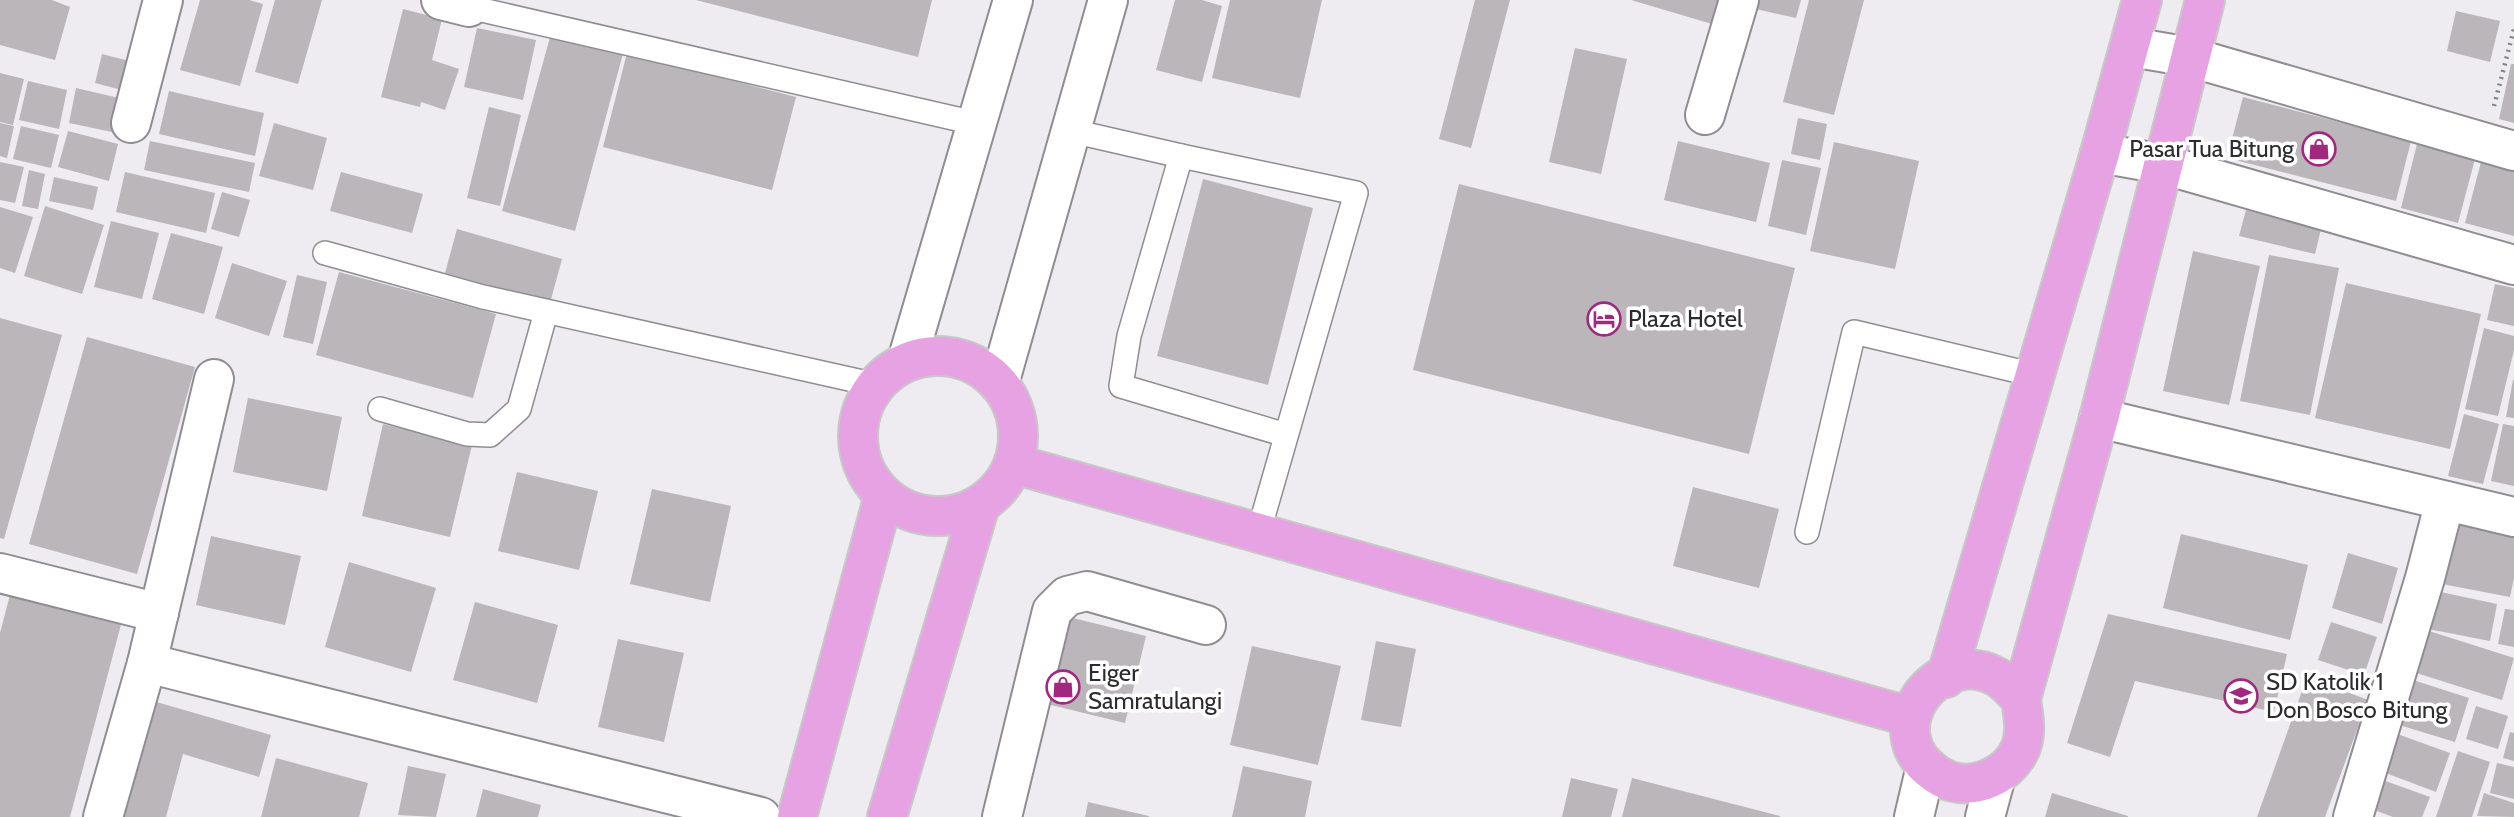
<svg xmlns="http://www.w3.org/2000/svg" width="2514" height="817" font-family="Cabin,sans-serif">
<rect width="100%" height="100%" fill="#eeecf1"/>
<g fill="#bab6ba">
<polygon points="0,0 52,0 70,7 55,60 0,45"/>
<polygon points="200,0 249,0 263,4 240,86 180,70"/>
<polygon points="275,0 322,0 298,84 255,72"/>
<polygon points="696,0 932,0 918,57"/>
<polygon points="1175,0 1202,0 1222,6 1202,82 1156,70"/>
<polygon points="1230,0 1322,0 1300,98 1212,78"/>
<polygon points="1475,0 1510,0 1471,148 1439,139"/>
<polygon points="1631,0 1719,0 1712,24"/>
<polygon points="1748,0 1801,0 1796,18 1747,7"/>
<polygon points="1809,0 1864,0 1834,115 1783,102"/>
<polygon points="403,9 442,19 432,60 459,69 445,110 421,102 420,107 381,97"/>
<polygon points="2456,11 2500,21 2490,62 2447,51"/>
<polygon points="477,28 536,40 523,100 464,87"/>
<polygon points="552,30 624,50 575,231 502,211"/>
<polygon points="1575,48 1627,59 1601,174 1549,162"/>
<polygon points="627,53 796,97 772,190 603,147"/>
<polygon points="102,54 137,63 129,92 95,83"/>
<polygon points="2511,64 2514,64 2514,123 2499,119"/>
<polygon points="0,73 24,79 13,125 0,122"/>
<polygon points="28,81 67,90 59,129 19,120"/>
<polygon points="76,88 119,98 112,132 69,123"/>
<polygon points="169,91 264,113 255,156 159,134"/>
<polygon points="2243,97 2411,141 2396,201 2227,158"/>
<polygon points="489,107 521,115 500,206 467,198"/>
<polygon points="1798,118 1827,124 1820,160 1791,154"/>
<polygon points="0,123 14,126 7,158 0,156"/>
<polygon points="274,123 327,138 313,190 259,176"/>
<polygon points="21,126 59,135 51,168 13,159"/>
<polygon points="68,131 118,144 109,181 58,167"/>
<polygon points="150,141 255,163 249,192 144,170"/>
<polygon points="1678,141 1770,163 1756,222 1664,200"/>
<polygon points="1834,142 1919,161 1895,269 1810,251"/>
<polygon points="2417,144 2475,159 2458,223 2401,208"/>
<polygon points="1782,160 1821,168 1806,235 1768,226"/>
<polygon points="0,162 24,167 15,203 0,200"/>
<polygon points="2481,162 2514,171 2514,236 2465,223"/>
<polygon points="29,170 45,174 38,209 22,206"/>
<polygon points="125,172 215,193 206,233 116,212"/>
<polygon points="341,172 423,194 412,233 330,211"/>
<polygon points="54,177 98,187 93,210 49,201"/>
<polygon points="1203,179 1313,208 1268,385 1157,356"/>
<polygon points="1459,184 1795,268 1749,454 1413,370"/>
<polygon points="222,192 250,200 239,237 211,229"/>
<polygon points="45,206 104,225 82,294 24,276"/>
<polygon points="0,207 33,217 15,273 0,268"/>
<polygon points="2246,210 2321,229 2315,254 2239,236"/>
<polygon points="111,221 159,233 142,299 94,287"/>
<polygon points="457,229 562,259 550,303 445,273"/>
<polygon points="171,233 223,247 204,314 152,299"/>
<polygon points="2193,251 2260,266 2229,405 2163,391"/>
<polygon points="2269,255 2339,268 2310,415 2240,401"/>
<polygon points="232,263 287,281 269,336 215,318"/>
<polygon points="339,272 496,314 473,398 316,355"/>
<polygon points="297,275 327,282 313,344 283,337"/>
<polygon points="2346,283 2481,314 2450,449 2315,418"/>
<polygon points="2495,284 2514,288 2514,326 2487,320"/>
<polygon points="0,318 62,335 4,539 0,538"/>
<polygon points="2484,328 2514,336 2514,350 2498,416 2465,409"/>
<polygon points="87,337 195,367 137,574 29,544"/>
<polygon points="2513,380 2514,380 2514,418 2506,417"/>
<polygon points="248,398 342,417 327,491 233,472"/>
<polygon points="2464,414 2499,424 2483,484 2448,476"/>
<polygon points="383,424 472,445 450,537 362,516"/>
<polygon points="2503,424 2514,426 2514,486 2491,481"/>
<polygon points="517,472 598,491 579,570 498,551"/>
<polygon points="1693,487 1779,509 1759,588 1673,566"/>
<polygon points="652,489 731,506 710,602 630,584"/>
<polygon points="2457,512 2514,524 2514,578 2510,597 2442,584"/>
<polygon points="2181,534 2308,565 2290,640 2163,608"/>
<polygon points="211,536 301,556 285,625 196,605"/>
<polygon points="2348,553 2398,568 2382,624 2332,608"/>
<polygon points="349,562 436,588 411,672 325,647"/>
<polygon points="12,587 123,617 70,817 0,817 0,633"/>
<polygon points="2436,591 2497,604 2490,641 2428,629"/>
<polygon points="475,602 558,625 537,703 453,680"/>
<polygon points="2505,609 2514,610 2514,647 2498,644"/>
<polygon points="2108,614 2287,654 2274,712 2135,681 2110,757 2067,743"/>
<polygon points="1069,617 1146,636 1125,723 1047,704"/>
<polygon points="2331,622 2377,637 2364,675 2318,660"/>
<polygon points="2423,629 2514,658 2502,700 2410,671"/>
<polygon points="618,639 684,653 664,742 598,727"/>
<polygon points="1376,641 1416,649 1401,727 1361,720"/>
<polygon points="1252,646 1341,666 1318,765 1230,745"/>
<polygon points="2307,677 2368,700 2325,817 2257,817"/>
<polygon points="2410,679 2469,698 2455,742 2396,724"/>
<polygon points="153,701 271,735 259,777 183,754 166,817 121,817"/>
<polygon points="2476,706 2508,716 2498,749 2466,739"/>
<polygon points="2389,731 2450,753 2436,792 2375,769"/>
<polygon points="2510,732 2514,733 2514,761 2503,758"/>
<polygon points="2458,751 2490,762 2472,817 2436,817"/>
<polygon points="276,758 368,783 359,817 261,817"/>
<polygon points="2497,763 2514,767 2514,799 2490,793"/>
<polygon points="408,766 446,774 436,817 398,815"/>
<polygon points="1243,766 1312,781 1305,817 1232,817"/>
<polygon points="1571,778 1618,789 1611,817 1562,817"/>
<polygon points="1632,778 1780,816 1780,817 1622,817"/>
<polygon points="2377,778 2430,797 2422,817 2393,817 2366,807"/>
<polygon points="483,789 541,805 538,817 476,817"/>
<polygon points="2052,793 2128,816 2128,817 2045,817"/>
<polygon points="2484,793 2514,803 2514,817 2477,816"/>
<polygon points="1088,802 1149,816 1149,817 1085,817"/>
</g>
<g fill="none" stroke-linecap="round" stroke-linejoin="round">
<defs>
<g id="service">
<polyline points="469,7 979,124"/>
<polyline points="1072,131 1181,156"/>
<polyline points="325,253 483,297 876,385"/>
<polyline points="380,409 467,434 490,435 519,409 546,312"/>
<polyline points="1807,532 1854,332 2035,375"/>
<polyline points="1258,534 1356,193 1181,156 1129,336 1121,386 1286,435"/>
</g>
<g id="minor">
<polyline points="441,0 469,7"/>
<polyline points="2131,47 2190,57 2514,151"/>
<polyline points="1705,115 1739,0"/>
<polyline points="131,123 163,0"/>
<polyline points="2100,153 2162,164 2514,265"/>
<polyline points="2099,418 2514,517"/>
<polyline points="0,573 159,613"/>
<polyline points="147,663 761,817"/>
<polyline points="103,817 147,663 214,379"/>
<polyline points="1002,817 1052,611 1067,596 1087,591 1206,625"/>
<polyline points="1914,817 1926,766"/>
<polyline points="1985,817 1996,776"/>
<polyline points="2353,817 2425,578 2445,501"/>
</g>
<g id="tertiary">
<polyline points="907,361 1013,0"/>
<polyline points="999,384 1108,0"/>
</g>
<g id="trunk">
<circle cx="938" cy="436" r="80"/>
<polyline points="1014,464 1911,717"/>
<polyline points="1946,678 2100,153 2142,0"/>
<path d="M2021,699C2014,692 2006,682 1997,677C1939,644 1872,730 1936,774C1965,795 2008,779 2021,747C2027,731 2023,715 2021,699L2099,418L2205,0"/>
<polyline points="797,817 883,499"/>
<polyline points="887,817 980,505"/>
</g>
</defs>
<use href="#service" stroke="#8f8d91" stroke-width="26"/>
<use href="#minor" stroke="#8f8d91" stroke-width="42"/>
<use href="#tertiary" stroke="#8f8d91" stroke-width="42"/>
<use href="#trunk" stroke="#c8c8c8" stroke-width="42"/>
<polyline stroke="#848386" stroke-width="4.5" stroke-dasharray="2 5" stroke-linecap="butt" points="2494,106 2514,29"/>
<use href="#service" stroke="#fff" stroke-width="23"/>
<use href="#minor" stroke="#fff" stroke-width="38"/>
<use href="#tertiary" stroke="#fff" stroke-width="38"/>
<use href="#trunk" stroke="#e6a2e3" stroke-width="38"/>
</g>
<defs>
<symbol id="shop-ring" viewBox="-11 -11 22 22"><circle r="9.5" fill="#fff" stroke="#a2287e" stroke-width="1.5"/><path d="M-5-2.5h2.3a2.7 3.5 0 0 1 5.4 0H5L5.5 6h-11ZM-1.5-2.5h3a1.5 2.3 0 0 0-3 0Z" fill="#a2287e"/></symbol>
<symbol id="hotel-ring" viewBox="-11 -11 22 22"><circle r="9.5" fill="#fff" stroke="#a2287e" stroke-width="1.5"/><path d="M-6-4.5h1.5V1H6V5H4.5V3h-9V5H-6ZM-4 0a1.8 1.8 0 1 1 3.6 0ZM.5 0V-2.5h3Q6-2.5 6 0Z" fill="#a2287e"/></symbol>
<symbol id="school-ring" viewBox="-11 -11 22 22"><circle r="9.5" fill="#fff" stroke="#a2287e" stroke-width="1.5"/><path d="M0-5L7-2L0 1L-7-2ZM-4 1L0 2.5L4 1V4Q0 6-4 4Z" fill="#a2287e"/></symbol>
</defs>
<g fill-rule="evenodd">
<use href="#shop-ring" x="2300" y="130" width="38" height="38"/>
<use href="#hotel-ring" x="1585" y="300" width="38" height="38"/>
<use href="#shop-ring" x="1044" y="668" width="38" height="38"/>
<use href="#school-ring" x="2222" y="677" width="38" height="38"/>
</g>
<g text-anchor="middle" stroke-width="7" stroke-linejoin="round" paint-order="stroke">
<g font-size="24" fill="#2c2b2d" stroke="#fff" text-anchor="start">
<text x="2294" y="157" text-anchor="end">Pasar Tua Bitung</text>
<text x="1628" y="327">Plaza Hotel</text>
<text x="1088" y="681">Eiger<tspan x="1088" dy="28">Samratulangi</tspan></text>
<text x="2266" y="690">SD Katolik 1<tspan x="2266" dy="28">Don Bosco Bitung</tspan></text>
</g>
</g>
</svg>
